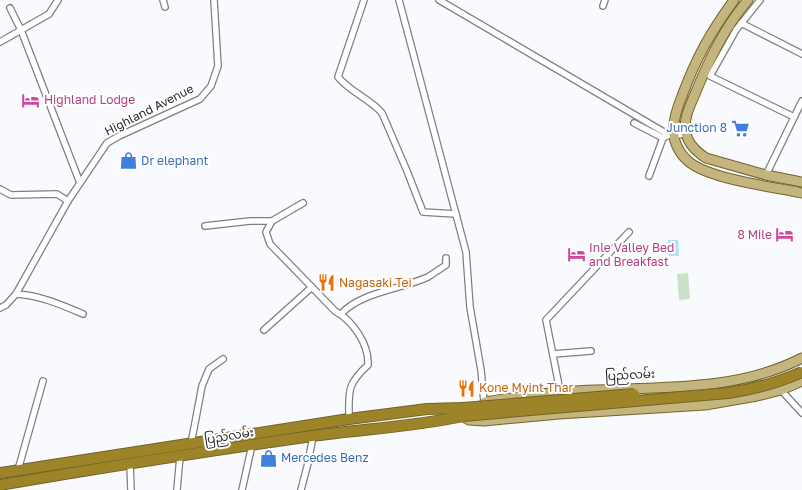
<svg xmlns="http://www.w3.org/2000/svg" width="802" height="490" font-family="'Golos Text','Noto Sans Myanmar',sans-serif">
<rect width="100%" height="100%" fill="#f9fafe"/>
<polygon fill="#c9e2c9" points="688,273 690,299 679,300 677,274"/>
<polygon fill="#b2e0f9" points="668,240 678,240 679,256 669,256"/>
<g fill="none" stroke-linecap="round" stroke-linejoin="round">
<defs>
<g id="street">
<polyline points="163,0 165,7"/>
<path d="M364,0L338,77C350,92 369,98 382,113L407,171L423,212L456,214"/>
<polyline points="399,0 466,252 470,307 481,370 484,402"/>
<polyline points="439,0 669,135"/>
<polyline points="760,0 736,30 710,76 794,117"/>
<polyline points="603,6 605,0"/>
<polyline points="10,8 21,30 80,183"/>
<polyline points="741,23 802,54"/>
<polyline points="0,42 49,14 58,0"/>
<polyline points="634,123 663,138 669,135 674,136 686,133"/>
<polyline points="766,175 802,101"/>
<polyline points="649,176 663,138"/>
<polyline points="0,189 11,195 57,194 68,201"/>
<path d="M303,203L272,221L266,232L270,244L335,311C353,321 369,344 368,365C346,385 349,392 349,419"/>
<polyline points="205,226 250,221 272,221"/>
<path d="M16,294C39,295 62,305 83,314"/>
<polyline points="0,308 6,305 16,294 68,201 107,143 119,136 200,99 211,86 218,66 214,0"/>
<path d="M341,314C361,292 402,289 428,277C434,273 440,269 446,265V258"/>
<polyline points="264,330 312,287"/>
<polyline points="553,354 591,351"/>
<polyline points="781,390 802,413"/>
<polyline points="560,391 546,320 629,232"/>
<polyline points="191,444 202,386 209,369 223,359"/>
<polyline points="130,463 131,490"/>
<polyline points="18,470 43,381"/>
<polyline points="177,490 180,456"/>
<polyline points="242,490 252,445"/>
<polyline points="301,490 308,463 313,436"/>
</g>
<g id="primary">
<path d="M734,0C710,33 696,58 682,96C677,108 672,122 674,135C674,142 680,154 686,159C704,179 775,187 802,193"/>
<path d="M748,0C724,28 709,60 695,94C690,106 683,119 686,132C687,144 697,152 706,158L766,175L802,182"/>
<path d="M485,402C510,398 535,394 560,392C640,385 728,396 802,358"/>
<polyline points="462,416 469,420 484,421 559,414 705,405 757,396 781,390 802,381"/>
</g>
<g id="highway">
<polyline points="0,473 349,419 427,409 463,408"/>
<path d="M0,485C104,467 208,451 312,436C362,429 413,427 463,416"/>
</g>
</defs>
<use href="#street" stroke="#7d7f84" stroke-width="8"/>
<use href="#primary" stroke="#736328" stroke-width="11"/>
<use href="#highway" stroke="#736328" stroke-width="12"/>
<use href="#street" stroke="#fff" stroke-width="5.5"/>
<use href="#primary" stroke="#c4b57e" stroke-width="9"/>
<use href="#highway" stroke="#9d8428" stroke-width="10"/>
<defs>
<g id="highway-bridge">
<polyline points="463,408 634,394"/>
<path d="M463,416L728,393C755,389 778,383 802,372"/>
</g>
</defs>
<use href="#highway-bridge" stroke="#736328" stroke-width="12" stroke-linecap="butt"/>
<use href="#highway-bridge" stroke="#9d8428" stroke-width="10"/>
</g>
<defs>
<symbol id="hotel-bare" viewBox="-9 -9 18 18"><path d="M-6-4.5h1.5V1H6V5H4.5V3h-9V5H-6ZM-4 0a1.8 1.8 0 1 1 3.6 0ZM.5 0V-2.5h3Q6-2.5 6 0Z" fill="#d1479c" stroke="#fff" stroke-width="2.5" paint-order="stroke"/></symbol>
<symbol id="supermarket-bare" viewBox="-9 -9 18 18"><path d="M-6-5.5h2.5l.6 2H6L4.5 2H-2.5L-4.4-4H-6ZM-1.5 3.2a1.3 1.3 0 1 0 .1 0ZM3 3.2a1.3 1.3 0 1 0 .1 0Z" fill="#3f7fe0" stroke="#fff" stroke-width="2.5" paint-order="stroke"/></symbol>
<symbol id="shop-bare" viewBox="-9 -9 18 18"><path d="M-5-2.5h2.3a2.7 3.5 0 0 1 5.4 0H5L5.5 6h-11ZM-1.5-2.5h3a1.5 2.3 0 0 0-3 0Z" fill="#3f7fe0" stroke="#fff" stroke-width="2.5" paint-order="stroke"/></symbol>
<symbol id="restaurant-bare" viewBox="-9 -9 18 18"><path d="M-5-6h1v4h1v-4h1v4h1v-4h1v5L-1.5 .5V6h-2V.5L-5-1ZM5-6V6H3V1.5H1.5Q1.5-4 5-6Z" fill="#e8710a" stroke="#fff" stroke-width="2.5" paint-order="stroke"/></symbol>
</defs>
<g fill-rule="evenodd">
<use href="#hotel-bare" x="18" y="88" width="25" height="25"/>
<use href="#supermarket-bare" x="728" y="116" width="25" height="25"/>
<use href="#shop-bare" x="116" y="148" width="25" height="25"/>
<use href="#hotel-bare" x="772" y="222" width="25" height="25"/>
<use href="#hotel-bare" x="564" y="242" width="25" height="25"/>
<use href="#restaurant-bare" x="314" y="270" width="25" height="25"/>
<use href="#restaurant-bare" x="454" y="376" width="25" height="25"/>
<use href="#shop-bare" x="256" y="446" width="25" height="25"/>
</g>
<g text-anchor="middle" stroke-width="4" stroke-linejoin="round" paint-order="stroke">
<g font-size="12" fill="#b23c85" stroke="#fff" text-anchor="start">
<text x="44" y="104">Highland Lodge</text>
<text x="772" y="239" text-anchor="end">8 Mile</text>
<text x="589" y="252">Inle Valley Bed<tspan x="589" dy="14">and Breakfast</tspan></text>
</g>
<g font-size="12" fill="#262729" stroke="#fff">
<text transform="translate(149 110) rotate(-27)" y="4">Highland Avenue</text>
<text transform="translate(630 375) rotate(-3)" y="4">ပြည်လမ်း</text>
<text transform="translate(229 436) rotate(-9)" y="4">ပြည်လမ်း</text>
</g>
<g font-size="12" fill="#366cbe" stroke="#fff" text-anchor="start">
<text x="727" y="132" text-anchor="end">Junction 8</text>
<text x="141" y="165">Dr elephant</text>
<text x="281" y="462">Mercedes Benz</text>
</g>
<g font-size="12" fill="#c56008" stroke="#fff" text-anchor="start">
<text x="339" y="287">Nagasaki Tei</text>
<text x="479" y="392">Kone Myint Thar</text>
</g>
</g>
</svg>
